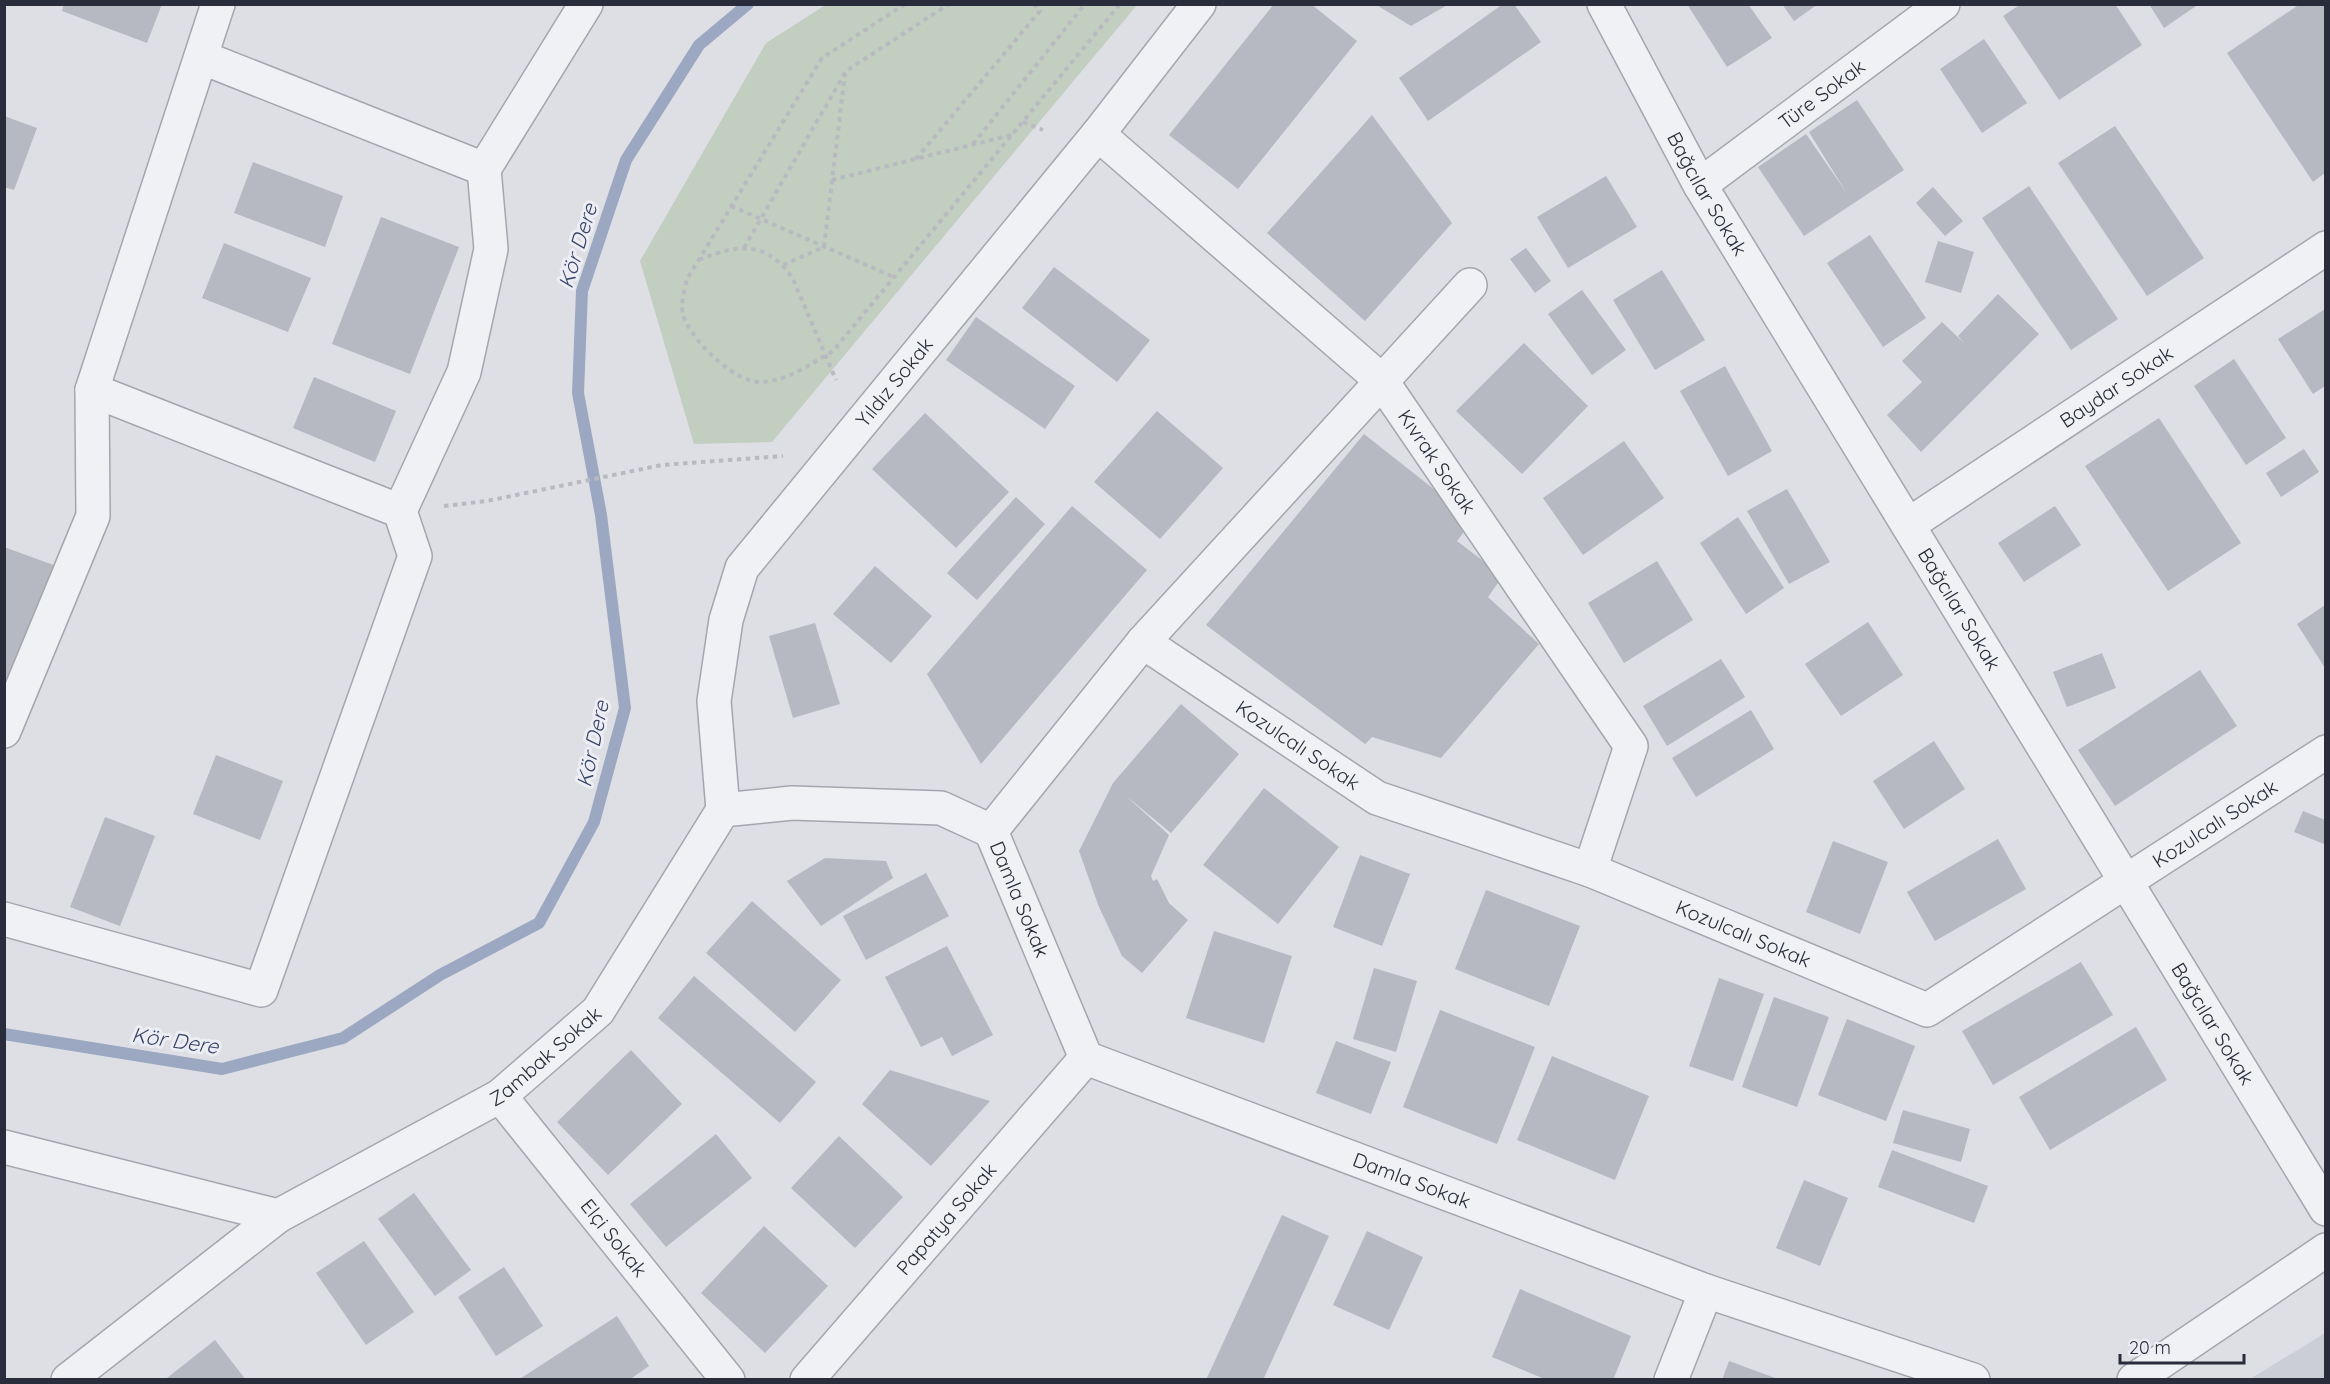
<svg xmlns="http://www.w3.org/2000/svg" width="2330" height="1384" font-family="Quicksand,sans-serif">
<rect width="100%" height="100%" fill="#dedfe5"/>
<polygon fill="#ccced6" points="2325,1333 2325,1379 2250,1379"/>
<polygon fill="#c1cec0" points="827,4 1137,5 772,442 694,444 640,261 766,43"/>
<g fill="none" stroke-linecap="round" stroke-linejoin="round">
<polyline stroke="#9ca8c2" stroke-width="12" points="4,1034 222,1069 343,1038 440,975 539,923 594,822 625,708 601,515 578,393 582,291 626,160 699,45 748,4"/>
</g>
<g fill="#b6b8c2">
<polygon points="64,4 162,4 147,43 62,11"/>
<polygon points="1274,4 1311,4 1357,41 1238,189 1169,135"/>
<polygon points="1375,4 1449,4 1411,26"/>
<polygon points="1503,4 1514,4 1541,42 1428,121 1399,78"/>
<polygon points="1687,4 1748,4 1772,38 1727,67"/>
<polygon points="1782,4 1818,4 1794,21"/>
<polygon points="2021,4 2115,4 2142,45 2059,100 2003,16"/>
<polygon points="2149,4 2199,4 2164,28"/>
<polygon points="2300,4 2325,4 2325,173 2313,182 2227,53"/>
<polygon points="1984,39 2027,103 1982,133 1940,69"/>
<polygon points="1857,100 1904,170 1804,236 1758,167 1806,134 1846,192 1809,132"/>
<polygon points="1372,115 1452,223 1365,321 1267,233"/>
<polygon points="4,116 37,128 14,190 4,187"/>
<polygon points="2115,126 2204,258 2147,296 2058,163"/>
<polygon points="253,162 343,196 325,247 234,213"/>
<polygon points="1606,176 1637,227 1568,268 1537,217"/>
<polygon points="2029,186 2118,319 2071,350 1982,218"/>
<polygon points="1933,187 1963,221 1945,236 1916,203"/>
<polygon points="381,217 459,247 410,374 332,344"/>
<polygon points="1870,235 1926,318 1883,347 1827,263"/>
<polygon points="1938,241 1974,252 1961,293 1925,282"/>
<polygon points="224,243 311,278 288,332 202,298"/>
<polygon points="1526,248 1551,281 1535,293 1510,259"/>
<polygon points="1054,267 1150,340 1117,382 1022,308"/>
<polygon points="1662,270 1705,340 1655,370 1613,300"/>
<polygon points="1582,290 1626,350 1592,375 1548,314"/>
<polygon points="1998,294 2039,334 1921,452 1887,415 1922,382 1902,361 1942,322 1964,343 1958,336"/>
<polygon points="2325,309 2325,386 2313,394 2278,339"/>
<polygon points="976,317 1075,386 1045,429 946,360"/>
<polygon points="1524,343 1588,406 1522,474 1456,411"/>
<polygon points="2234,359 2286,438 2246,465 2194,386"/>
<polygon points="1725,366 1772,451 1728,476 1680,391"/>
<polygon points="314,377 396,411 375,462 293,428"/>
<polygon points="1157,411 1223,468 1160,539 1094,482"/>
<polygon points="925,413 1009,492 956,548 872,469"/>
<polygon points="2159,418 2241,543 2168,591 2085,466"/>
<polygon points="1364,434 1473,520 1457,541 1503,576 1488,597 1539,644 1441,758 1372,737 1365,744 1206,625"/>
<polygon points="1624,441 1664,498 1583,555 1543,498"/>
<polygon points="2304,449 2319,472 2281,497 2266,473"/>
<polygon points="1787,489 1830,562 1789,584 1747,511"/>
<polygon points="1016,497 1045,524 977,600 947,573"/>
<polygon points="1072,506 1147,570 981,764 927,674"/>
<polygon points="2055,506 2081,545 2024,582 1998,543"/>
<polygon points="1738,517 1784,588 1746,614 1700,543"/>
<polygon points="4,547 59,567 4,717"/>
<polygon points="1657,561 1693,620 1624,663 1588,603"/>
<polygon points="875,566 932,616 891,663 833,614"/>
<polygon points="2325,605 2325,668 2297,624"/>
<polygon points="1868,622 1903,675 1841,716 1805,664"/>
<polygon points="815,623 840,704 793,718 769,636"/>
<polygon points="2102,653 2116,688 2067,707 2053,672"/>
<polygon points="1721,659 1745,697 1667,746 1643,706"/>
<polygon points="2200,670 2237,726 2115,806 2078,750"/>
<polygon points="1181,704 1239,754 1171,833 1125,795 1169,835 1151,876 1153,881 1157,879 1169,903 1188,920 1142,973 1122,956 1099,907 1079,851 1113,783"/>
<polygon points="1751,710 1774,749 1696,797 1672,758"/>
<polygon points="1934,741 1965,789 1904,829 1873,781"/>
<polygon points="216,755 283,781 260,840 193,814"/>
<polygon points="1264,788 1339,847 1278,924 1203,865"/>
<polygon points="2303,811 2325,820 2324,844 2294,832"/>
<polygon points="105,817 155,836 120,926 70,907"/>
<polygon points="1998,839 2026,889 1935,941 1907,892"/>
<polygon points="1833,841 1888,862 1860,934 1806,912"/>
<polygon points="1360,855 1410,874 1382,946 1333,927"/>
<polygon points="825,858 886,861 893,878 821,926 787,881"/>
<polygon points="926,873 949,916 866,960 843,916"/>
<polygon points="1486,890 1580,926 1549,1006 1455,969"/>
<polygon points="752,901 841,980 795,1032 706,953"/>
<polygon points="1214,931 1292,956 1264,1043 1186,1018"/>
<polygon points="947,946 993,1035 952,1056 942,1037 921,1047 885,977"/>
<polygon points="2081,962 2113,1015 1993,1085 1962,1031"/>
<polygon points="1374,968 1417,981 1396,1052 1353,1039"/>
<polygon points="694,976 816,1082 780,1123 658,1018"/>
<polygon points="1719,978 1764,994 1733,1081 1689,1066"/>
<polygon points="1774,997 1829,1017 1797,1107 1742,1087"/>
<polygon points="1440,1010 1535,1047 1497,1144 1403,1107"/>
<polygon points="1847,1019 1915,1046 1886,1121 1818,1095"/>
<polygon points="2136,1027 2167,1080 2050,1150 2019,1097"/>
<polygon points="1336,1041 1391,1062 1371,1114 1316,1093"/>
<polygon points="631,1050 682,1104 608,1175 557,1122"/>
<polygon points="1552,1056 1649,1096 1615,1180 1517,1140"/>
<polygon points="890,1070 990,1101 931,1166 862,1104"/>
<polygon points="1903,1110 1970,1129 1961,1162 1893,1143"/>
<polygon points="716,1134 752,1178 666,1247 630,1204"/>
<polygon points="839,1136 903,1197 855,1248 791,1188"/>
<polygon points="1892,1150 1988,1186 1974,1223 1878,1187"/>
<polygon points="1804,1180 1848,1198 1820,1266 1776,1248"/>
<polygon points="414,1193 471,1270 435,1296 378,1219"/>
<polygon points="1282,1215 1329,1236 1263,1380 1206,1380"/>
<polygon points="764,1226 828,1286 765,1353 701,1293"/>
<polygon points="1367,1231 1423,1257 1389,1330 1333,1305"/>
<polygon points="364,1241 414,1312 366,1345 316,1273"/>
<polygon points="504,1267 543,1326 496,1356 458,1297"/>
<polygon points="1520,1289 1631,1336 1613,1380 1547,1380 1492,1357"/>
<polygon points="617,1316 649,1366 629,1380 518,1380"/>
<polygon points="215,1340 246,1380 168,1380 167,1378"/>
<polygon points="1729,1361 1778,1379 1778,1380 1722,1380"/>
</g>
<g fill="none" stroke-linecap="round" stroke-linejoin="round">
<defs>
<g id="minor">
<path id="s1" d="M1604,4L1700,185L2326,1209"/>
<polyline points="201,57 484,169"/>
<path id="s2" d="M1098,134L1381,380L1631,746L1590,870"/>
<path id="s3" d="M1700,185L1943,4"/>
<polyline points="400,511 464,372 491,249 484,169 586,4"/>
<path id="s4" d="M1908,525L2326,248"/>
<path id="s5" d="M1143,642L1377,798L1590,870L1927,1010L2326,752"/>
<polyline points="4,731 93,516 92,390 218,4"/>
<path id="s6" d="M723,810L714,701L726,620L742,568L1098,134L1199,4"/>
<path id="s7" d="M991,831L1086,1058L1706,1291L1973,1380"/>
<polyline points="991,831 1143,642 1470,285"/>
<polyline points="4,919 261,990 415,556 400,511 92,390"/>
<path id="s8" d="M500,1096L728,1380"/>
<polyline points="4,1147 278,1216"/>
<path id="s9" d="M68,1380L278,1216L500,1096L598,1011L723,810L792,803L941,808L991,831"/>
<path id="s10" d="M807,1380L1086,1058"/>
<polyline points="1671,1380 1706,1291"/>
<polyline points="2134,1380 2326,1250"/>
</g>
</defs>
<use href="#minor" stroke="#a4a6ae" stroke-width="36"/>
<g stroke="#b8bac0" stroke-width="4" stroke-dasharray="4.5 4.5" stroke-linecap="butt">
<path d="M905,4L822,58L687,279C685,289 680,305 683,315C691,340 735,384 762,382C790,380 810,364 833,351L1120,4"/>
<polyline points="1023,122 1043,130"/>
<polyline points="973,144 1085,4"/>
<polyline points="916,159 1040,11 1034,4"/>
<polyline points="832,180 1011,135"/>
<polyline points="731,206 894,277"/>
<polyline points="744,248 846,71 949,4"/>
<path d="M699,260C736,244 767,240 793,279L836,380"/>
<polyline points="783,265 824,247 845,74"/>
<polyline points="444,506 487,501 662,465 783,456"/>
</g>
<use href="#minor" stroke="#f0f1f4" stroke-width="33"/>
</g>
<g text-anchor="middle" stroke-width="6" stroke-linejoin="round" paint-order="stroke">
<g font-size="20" fill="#292c3a" stroke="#edeef3">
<text dy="7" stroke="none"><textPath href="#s3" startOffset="152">Türe Sokak</textPath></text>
<text dy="7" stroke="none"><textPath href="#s1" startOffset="216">Bağcılar Sokak</textPath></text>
<text dy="7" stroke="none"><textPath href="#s6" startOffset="486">Yıldız Sokak</textPath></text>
<text dy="7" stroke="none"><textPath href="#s4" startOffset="250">Baydar Sokak</textPath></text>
<text dy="7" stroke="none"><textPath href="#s2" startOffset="474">Kıvrak Sokak</textPath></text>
<text dy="7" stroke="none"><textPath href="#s1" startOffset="702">Bağcılar Sokak</textPath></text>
<text dy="7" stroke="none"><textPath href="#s5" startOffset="186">Kozulcalı Sokak</textPath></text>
<text dy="7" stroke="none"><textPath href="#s5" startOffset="1214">Kozulcalı Sokak</textPath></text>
<text dy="7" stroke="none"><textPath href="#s7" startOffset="74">Damla Sokak</textPath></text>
<text dy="7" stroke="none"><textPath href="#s5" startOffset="672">Kozulcalı Sokak</textPath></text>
<text dy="7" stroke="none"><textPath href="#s1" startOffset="1188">Bağcılar Sokak</textPath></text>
<text dy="7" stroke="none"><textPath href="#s9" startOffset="579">Zambak Sokak</textPath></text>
<text dy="7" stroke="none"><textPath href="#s7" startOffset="594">Damla Sokak</textPath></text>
<text dy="7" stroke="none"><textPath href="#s10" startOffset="213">Papatya Sokak</textPath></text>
<text dy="7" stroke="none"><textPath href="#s8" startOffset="182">Elçi Sokak</textPath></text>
</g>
<g font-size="21" font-style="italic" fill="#384569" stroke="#edeef3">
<text transform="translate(578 246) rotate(-73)" y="7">Kör Dere</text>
<text transform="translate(593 744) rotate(-78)" y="7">Kör Dere</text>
<text transform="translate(175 1041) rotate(8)" y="7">Kör Dere</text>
</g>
</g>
<rect width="2330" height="1384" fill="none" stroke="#292c3a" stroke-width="12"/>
<path d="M2120 1354v9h124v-9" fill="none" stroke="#292c3a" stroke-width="3"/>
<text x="2129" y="1354" font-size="18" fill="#292c3a" stroke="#edeef3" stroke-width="4.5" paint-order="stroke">20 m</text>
</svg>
